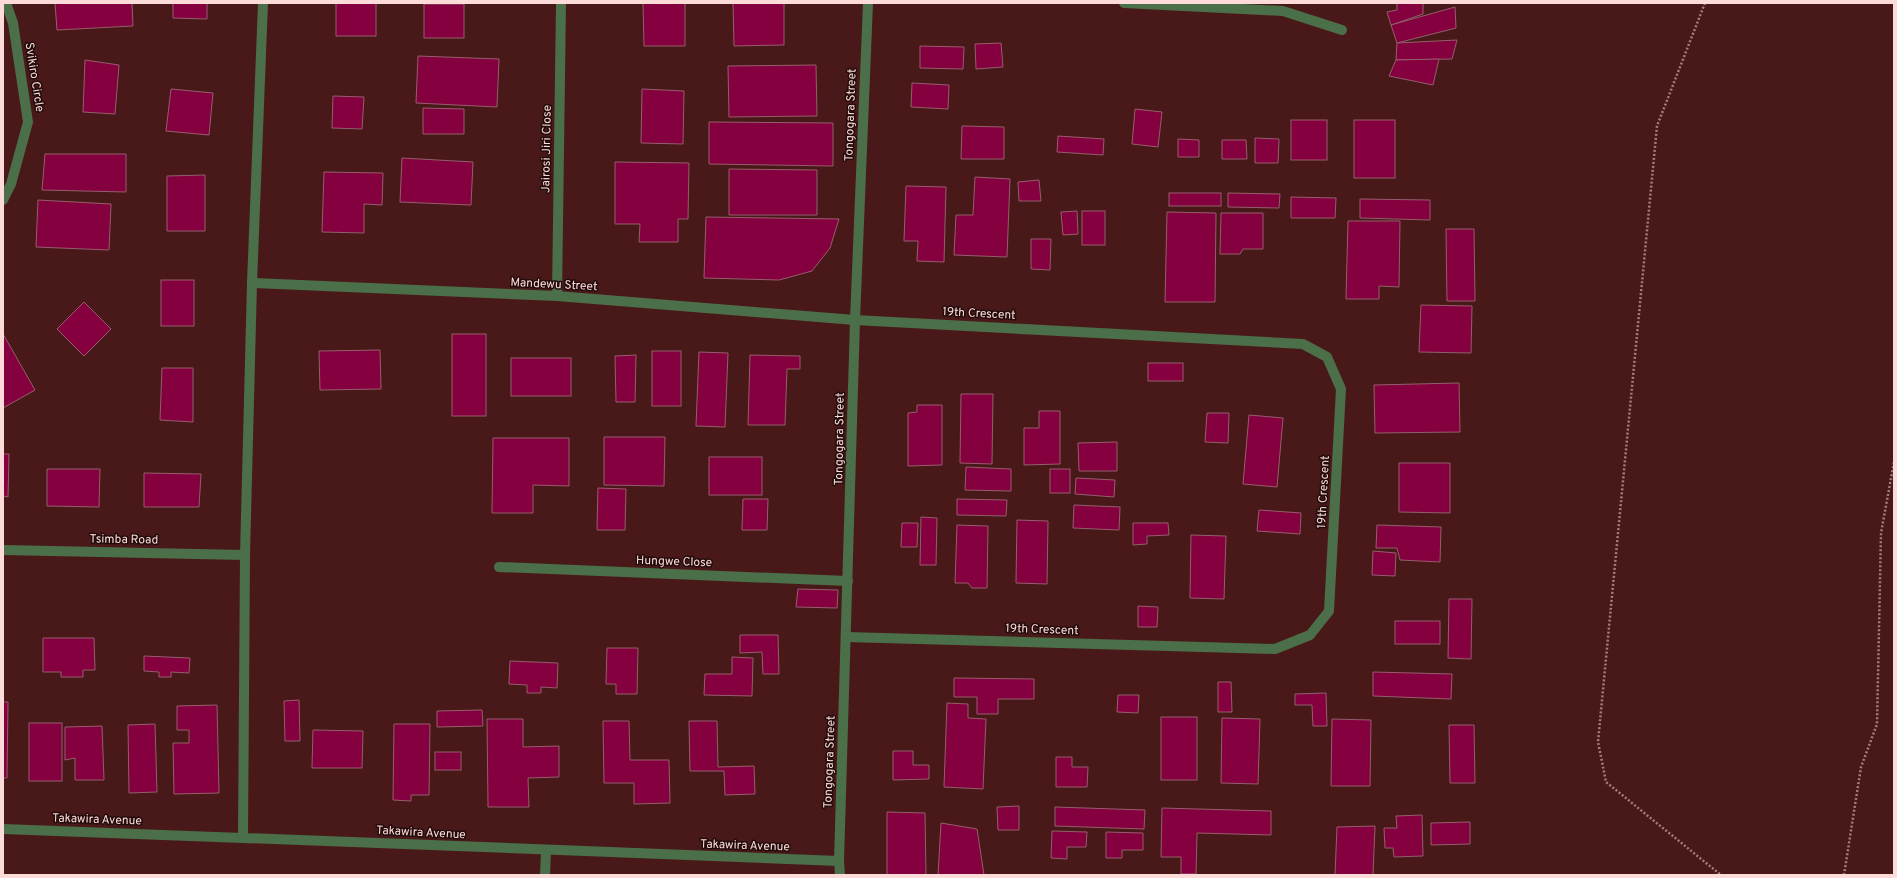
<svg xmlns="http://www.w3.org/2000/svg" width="1897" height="878" font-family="Overpass,sans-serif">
<rect width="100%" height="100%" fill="#491919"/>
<g fill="#85003f" stroke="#955e6c">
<polygon points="55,3 132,3 133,26 57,30"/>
<polygon points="173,3 207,3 207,19 173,18"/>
<rect x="336" y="3" width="40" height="33"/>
<polygon points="643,3 685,3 685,46 644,46"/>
<polygon points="733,3 784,3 784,45 734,46"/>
<polygon points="1397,3 1423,3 1423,14 1391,25 1387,12 1397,10"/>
<rect x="424" y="4" width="40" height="34"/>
<polygon points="1455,7 1456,28 1397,43 1391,25"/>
<polygon points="1457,40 1452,59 1396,60 1397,43"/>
<polygon points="1001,43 1003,67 976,69 975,44"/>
<polygon points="920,46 964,47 963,69 920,68"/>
<polygon points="418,56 499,59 497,107 416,103"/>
<polygon points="1439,59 1433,85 1389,76 1396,60"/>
<polygon points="85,60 119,65 115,114 83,112"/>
<polygon points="816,65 817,116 729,117 728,66"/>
<polygon points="912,83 949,85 948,109 911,107"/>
<polygon points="171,89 213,93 209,135 166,131"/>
<polygon points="642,89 684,91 683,144 641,143"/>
<polygon points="333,96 364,97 362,129 332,128"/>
<polygon points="423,108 464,109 464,134 423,134"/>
<polygon points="1135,109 1162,112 1158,147 1132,144"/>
<rect x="1291" y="120" width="36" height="40"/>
<rect x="1354" y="120" width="41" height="58"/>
<polygon points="709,122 833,123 833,166 709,164"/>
<polygon points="962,126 1004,127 1004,159 961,159"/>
<polygon points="1058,136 1104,139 1103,155 1057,152"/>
<polygon points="1255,138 1279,139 1278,163 1255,163"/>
<polygon points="1178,139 1199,140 1199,157 1178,157"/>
<polygon points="1222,140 1246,140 1247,159 1222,159"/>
<polygon points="45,154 126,154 126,192 42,190"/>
<polygon points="402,158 473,162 471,205 400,202"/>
<polygon points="615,162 689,163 688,219 678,219 678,242 639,242 640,224 615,224"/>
<polygon points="729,169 817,170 817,215 729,215"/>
<polygon points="324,172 383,173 382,205 364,204 364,233 322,232"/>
<polygon points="205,175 205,231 167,231 167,176"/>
<polygon points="975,177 1010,179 1007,257 954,255 956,215 973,215"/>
<polygon points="1039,180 1041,201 1019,201 1018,182"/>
<polygon points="906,186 946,187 944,262 917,261 918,241 904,241"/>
<rect x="1169" y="193" width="52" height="13"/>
<polygon points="1228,193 1280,194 1279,208 1228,207"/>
<polygon points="1291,197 1336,198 1335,218 1291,218"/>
<polygon points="1360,199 1430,200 1430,220 1360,218"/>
<polygon points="38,200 111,204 109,250 36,247"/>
<polygon points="1077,211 1078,234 1063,235 1061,212"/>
<rect x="1082" y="211" width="23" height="34"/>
<polygon points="1167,212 1216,213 1215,302 1165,302"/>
<polygon points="1221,213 1263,213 1263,249 1243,249 1240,254 1220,254"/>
<polygon points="706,217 839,219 830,248 812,271 779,280 704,278"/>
<polygon points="1348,221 1400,221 1399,287 1379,286 1379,299 1346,299"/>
<polygon points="1446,229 1474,229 1475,301 1447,301"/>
<polygon points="1031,239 1051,239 1050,270 1031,269"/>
<rect x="161" y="280" width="33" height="46"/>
<polygon points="84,302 111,329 84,356 57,329"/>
<polygon points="1421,305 1472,306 1471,353 1419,352"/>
<polygon points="3,334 35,390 3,408"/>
<rect x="452" y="334" width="34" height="82"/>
<polygon points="380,350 381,389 320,390 319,351"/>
<rect x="652" y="351" width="29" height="55"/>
<polygon points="699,352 728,353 725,427 696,426"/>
<polygon points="636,355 635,402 616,402 615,356"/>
<polygon points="750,355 800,356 800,369 787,369 785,425 748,425"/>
<rect x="511" y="358" width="60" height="38"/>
<rect x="1148" y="363" width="35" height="18"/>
<polygon points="162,368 193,368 193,422 160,420"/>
<polygon points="1459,383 1460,432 1375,433 1374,385"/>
<polygon points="961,394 993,394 992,464 960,463"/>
<polygon points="917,405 942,405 942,465 908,466 908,413 917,412"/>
<polygon points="1039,411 1060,411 1060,464 1024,465 1024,428 1039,428"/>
<polygon points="1207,413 1229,413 1228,443 1205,442"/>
<polygon points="1249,415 1283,418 1277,487 1243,484"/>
<polygon points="604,437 665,437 664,486 604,485"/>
<polygon points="493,438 569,438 569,486 533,485 533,513 492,513"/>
<polygon points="1117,442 1117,471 1079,471 1078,443"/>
<polygon points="3,454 9,454 8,497 3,496"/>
<rect x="709" y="457" width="53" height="38"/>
<polygon points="1399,463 1450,463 1450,513 1399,512"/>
<polygon points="966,467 1011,469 1011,491 965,490"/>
<polygon points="47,469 100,469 99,507 47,506"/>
<rect x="1050" y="469" width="20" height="24"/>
<polygon points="144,473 201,474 199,507 144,507"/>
<polygon points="1076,478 1115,480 1114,497 1075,494"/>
<polygon points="598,488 626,489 625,530 597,530"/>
<polygon points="743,499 768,499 767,530 742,530"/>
<polygon points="957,499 1007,500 1006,516 957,515"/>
<polygon points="1074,505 1120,507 1119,530 1073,528"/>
<polygon points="1259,510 1301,513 1300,534 1257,531"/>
<polygon points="921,517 937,518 936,565 920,565"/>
<polygon points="1017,520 1048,521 1047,584 1016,583"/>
<polygon points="902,523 918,523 917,547 901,547"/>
<polygon points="1133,523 1168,523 1169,535 1147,536 1147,544 1133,545"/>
<polygon points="957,525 988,526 987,588 972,588 968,583 955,583"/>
<polygon points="1377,525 1441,527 1440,562 1400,560 1397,548 1376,548"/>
<polygon points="1191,535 1226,536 1224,599 1190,598"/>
<polygon points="1373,551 1396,553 1395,576 1372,575"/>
<polygon points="798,589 838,590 837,608 796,607"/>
<polygon points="1449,599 1472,599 1471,659 1448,658"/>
<polygon points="1138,606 1158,607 1157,627 1138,627"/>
<rect x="1395" y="621" width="45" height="23"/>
<polygon points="740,635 778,635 779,674 763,674 762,652 740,653"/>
<polygon points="43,638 94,638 95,670 83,670 83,677 61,677 61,672 43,672"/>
<polygon points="607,648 638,648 637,694 616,694 616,684 606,684"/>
<polygon points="144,656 190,658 189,673 171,672 171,677 159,677 159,672 144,671"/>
<polygon points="732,657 753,658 752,696 704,695 705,674 732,674"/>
<polygon points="510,661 558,663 557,688 541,687 541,693 527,693 527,685 509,684"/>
<polygon points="1373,672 1452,674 1451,699 1373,696"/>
<polygon points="954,678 1034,679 1034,699 998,699 998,714 977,714 977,697 954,697"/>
<polygon points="1218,682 1231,682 1232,712 1218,712"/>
<polygon points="1326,693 1327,726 1313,726 1312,705 1295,705 1295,694"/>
<polygon points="1118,695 1139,695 1138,713 1117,712"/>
<polygon points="299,700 300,741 285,741 284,701"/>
<polygon points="3,702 8,702 7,778 3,778"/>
<polygon points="947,703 968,704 968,718 986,719 983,789 944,787"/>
<polygon points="217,705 219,793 174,794 173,743 189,743 189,730 177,730 177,706"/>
<polygon points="482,710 483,726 437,727 437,711"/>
<rect x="1161" y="717" width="36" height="63"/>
<polygon points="1222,718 1260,719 1258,784 1221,783"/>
<polygon points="487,719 523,719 523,747 559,746 559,777 528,778 529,807 488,807"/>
<polygon points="1332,719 1371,720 1370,786 1331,786"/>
<polygon points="603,721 629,721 630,760 669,760 670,803 634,804 634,783 604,783"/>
<polygon points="689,721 717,721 718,767 754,766 755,794 725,795 724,771 690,771"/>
<rect x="29" y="723" width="33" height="58"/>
<polygon points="155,724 157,792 129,793 128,725"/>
<polygon points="394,724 430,724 429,795 411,795 411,801 393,800"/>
<polygon points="1449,725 1474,725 1475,783 1450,783"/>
<polygon points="102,726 104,780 75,780 75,758 65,760 65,727"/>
<polygon points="313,730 363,731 362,768 312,768"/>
<polygon points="893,751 913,751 913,765 929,765 929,779 893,780"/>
<rect x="435" y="752" width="26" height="18"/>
<polygon points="1056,757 1072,757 1072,767 1088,767 1087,787 1056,787"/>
<polygon points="1019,806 1019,830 998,830 997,807"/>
<polygon points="1055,807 1145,810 1144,829 1055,826"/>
<polygon points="1162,808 1271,811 1271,835 1197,833 1196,874 1181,874 1181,857 1161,857"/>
<polygon points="887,812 925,813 926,875 887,875"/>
<polygon points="1422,815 1423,856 1394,857 1393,848 1385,848 1384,828 1397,828 1396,816"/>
<polygon points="1470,822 1470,844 1431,845 1431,823"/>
<polygon points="941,823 977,829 984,875 938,875"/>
<polygon points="1375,826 1373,875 1335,875 1337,827"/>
<polygon points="1052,831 1087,832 1086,847 1067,847 1067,859 1051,858"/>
<polygon points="1106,832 1143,833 1143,850 1122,850 1122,858 1106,858"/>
</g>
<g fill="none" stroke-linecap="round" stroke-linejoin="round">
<g stroke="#a57d7c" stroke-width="2.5" stroke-dasharray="2 2" stroke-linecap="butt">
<polyline points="1705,3 1657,126 1598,742 1606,782 1721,875"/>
<polyline points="1844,875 1861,767 1877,724 1881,533 1894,462"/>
</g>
<g stroke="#4b6f49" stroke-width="10">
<polyline points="1124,3 1283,11 1342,30"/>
<polyline points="3,200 11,184 28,122 13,23 6,3"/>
<polyline points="252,283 557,296 855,320 1303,344 1327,357 1341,389 1329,611 1310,635 1275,649 846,637"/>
<polyline points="557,296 561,3"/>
<polyline points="3,550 245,555"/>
<polyline points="499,567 848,581"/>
<path d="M3,829C282,838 560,851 839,861"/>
<polyline points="243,836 245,555 252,283 263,3"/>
<polyline points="545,875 546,851"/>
<polyline points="840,875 839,861 855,320 868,3"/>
</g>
</g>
<g text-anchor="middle" stroke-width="3" stroke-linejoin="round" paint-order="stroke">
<g font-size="12" fill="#fcdbd9" stroke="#210c0b">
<text transform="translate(35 77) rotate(81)" y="4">Svikiro Circle</text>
<text transform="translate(850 115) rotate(-88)" y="4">Tongogara Street</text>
<text transform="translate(546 149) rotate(-89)" y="4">Jairosi Jiri Close</text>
<text transform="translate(554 284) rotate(3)" y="4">Mandewu Street</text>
<text transform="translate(979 313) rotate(3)" y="4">19th Crescent</text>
<text transform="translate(839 439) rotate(-89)" y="4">Tongogara Street</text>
<text transform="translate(1323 492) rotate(-87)" y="4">19th Crescent</text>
<text transform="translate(124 539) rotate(1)" y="4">Tsimba Road</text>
<text transform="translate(674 561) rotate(2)" y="4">Hungwe Close</text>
<text transform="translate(1042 629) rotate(2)" y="4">19th Crescent</text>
<text transform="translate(829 762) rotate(-88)" y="4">Tongogara Street</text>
<text transform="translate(97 819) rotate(2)" y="4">Takawira Avenue</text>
<text transform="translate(421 832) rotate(3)" y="4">Takawira Avenue</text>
<text transform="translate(745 845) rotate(2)" y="4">Takawira Avenue</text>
</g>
</g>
<rect width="1897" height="878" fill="none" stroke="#fcdbd9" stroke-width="8"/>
</svg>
